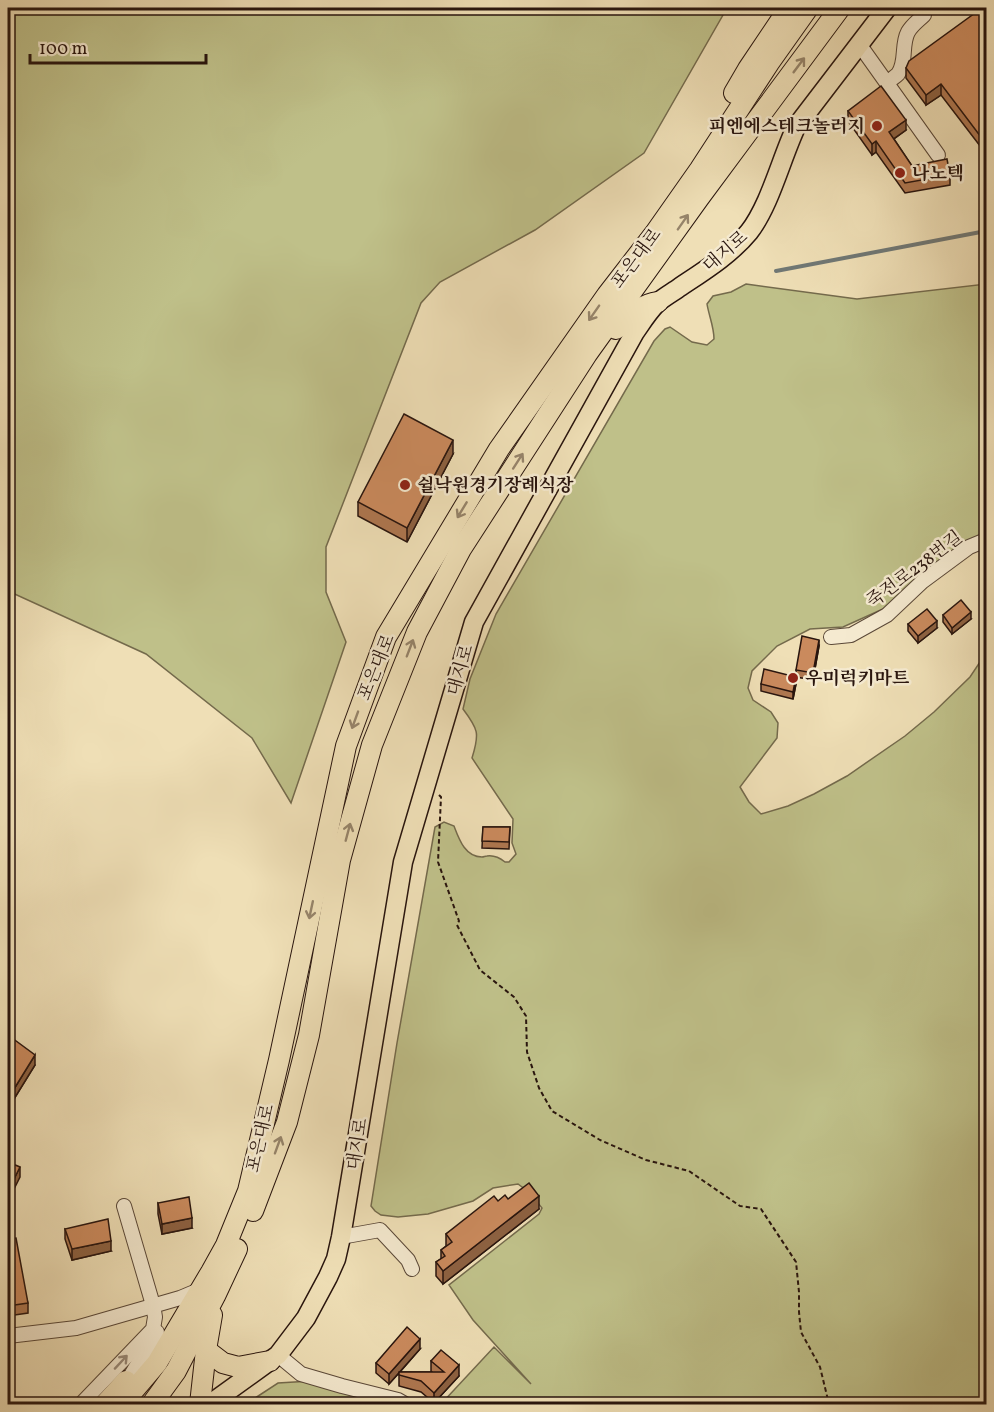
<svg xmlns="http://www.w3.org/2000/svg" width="994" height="1412" font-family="Vollkorn,'Noto Serif KR',serif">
<rect width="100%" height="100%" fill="#efdfb6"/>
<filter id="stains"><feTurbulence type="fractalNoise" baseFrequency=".00333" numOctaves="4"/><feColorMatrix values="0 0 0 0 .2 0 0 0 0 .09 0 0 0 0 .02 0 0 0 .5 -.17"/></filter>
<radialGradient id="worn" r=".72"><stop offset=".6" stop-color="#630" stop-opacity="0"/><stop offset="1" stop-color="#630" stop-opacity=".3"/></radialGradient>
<g fill="#bfc089" stroke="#746a4c" stroke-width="1.5">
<polygon points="8,8 727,8 644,153 535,230 440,282 421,303 326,547 326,592 346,642 291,803 252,738 146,654 8,591"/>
<path d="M746,284L857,299L986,284V533L970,540L916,578L883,609L843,627L810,629L777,646L752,671L748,688L753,700L771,712L778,723L777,738L740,787L749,802L761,814L788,806L814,794L847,776L905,736L934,712L970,677L986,653V1404H441L494,1347L531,1384L473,1320L449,1285L539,1214L542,1208L530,1193L518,1184L493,1188L473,1201L428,1214L398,1217L381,1215L375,1211L371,1206L397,1043L435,827L444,822L454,826C459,839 465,857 482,857C484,857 485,856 487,856C494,855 500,858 505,862H509L516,854L512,843L513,819L472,758C480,733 478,729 463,709L470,679L496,614L654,341L665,329L670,327L692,342L707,345L714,339C714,327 709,316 707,304L713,296L731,292Z"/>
<polygon points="311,1381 355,1393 386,1404 246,1404 278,1383"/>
</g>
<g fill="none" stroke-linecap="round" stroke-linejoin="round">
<polyline stroke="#707875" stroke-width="4" points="776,271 986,231"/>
<defs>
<g id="minor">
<polyline points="859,44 938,155"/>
<path d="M887,83C890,80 895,77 898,74C907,62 901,45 908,32C912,25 918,21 924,15"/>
<polyline points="831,637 851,635 887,615 923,581 969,547 986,540"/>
<polyline points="341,1237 380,1230 408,1260 412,1269"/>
<polyline points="8,1336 76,1328 180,1298 199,1290"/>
<polyline points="278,1355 301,1374 342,1386 398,1400 405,1404"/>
<polyline points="128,1380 157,1332"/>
<polyline points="81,1404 153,1329 155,1317 153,1305 124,1206"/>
</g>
<path id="major" d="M210,1404L278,1355L306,1318L328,1277L336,1259L341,1237L403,862L474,622L635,332C642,322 648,312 657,303C664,297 673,292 680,287C704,271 730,255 749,232C770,205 781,159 796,127L887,8"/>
<g id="highway">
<polyline points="734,93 748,69 789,8"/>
<path d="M616,329C629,317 641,304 658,302"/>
<polyline points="253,1211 287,1122 309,1035 340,860 372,745 417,632 461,549 587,354 699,198 840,8"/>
<polyline points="206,1350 223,1363 238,1367 270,1361"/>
<polyline points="105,1404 126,1381"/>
<polyline points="122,1404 157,1363 211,1272 226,1245 248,1191 279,1060 346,746 386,637 499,449 607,295 655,233 700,169 769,63 808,8"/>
<polyline points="152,1404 176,1371 215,1296 237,1249"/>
<polyline points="200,1404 206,1350 212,1315"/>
</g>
</defs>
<use href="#minor" stroke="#5a4838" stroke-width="16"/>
<use href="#major" stroke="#29150e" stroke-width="21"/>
<use href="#highway" stroke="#29150e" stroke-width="22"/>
<polyline stroke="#29150e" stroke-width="2" stroke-dasharray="4.5 3" stroke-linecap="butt" points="439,795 441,797 438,862 459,921 457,925 480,970 514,997 526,1016 527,1052 539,1088 552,1111 600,1140 646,1160 689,1171 740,1206 761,1209 796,1262 799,1292 799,1312 801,1332 820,1367 829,1404"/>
<use href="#minor" stroke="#f5ead0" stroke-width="14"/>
<use href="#major" stroke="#efdfb6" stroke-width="18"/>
<use href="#highway" stroke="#efdfb6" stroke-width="20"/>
</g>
<g fill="#ae7750" stroke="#29150e" stroke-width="1.5">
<polygon points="987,8 987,155 941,95 926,105 906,78 906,68"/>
<polygon points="848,111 906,130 894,139 912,166 950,175 950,185 905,193 876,152 872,155 848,121"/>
<polygon points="453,454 407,542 358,516 358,502"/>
<polygon points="943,615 971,619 952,634 943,622"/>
<polygon points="908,624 937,628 918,643 908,631"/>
<polygon points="819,646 813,680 796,677 796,670"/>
<polygon points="761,684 796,684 793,699 761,691"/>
<polygon points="483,827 510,827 509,849 482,848"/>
<polygon points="8,1035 35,1065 14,1099 8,1095"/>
<polygon points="508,1199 539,1209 443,1284 436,1276 436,1262 441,1259 441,1250 446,1246 446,1234 498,1201"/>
<polygon points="158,1203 192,1228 162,1234 158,1214"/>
<polygon points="65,1229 111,1251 72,1260 65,1239"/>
<polygon points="8,1239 28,1303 28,1313 8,1316"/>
<polygon points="420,1349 400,1372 432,1372 431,1371 431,1361 459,1376 434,1403 421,1392 399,1386 399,1373 389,1384 376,1373 376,1363"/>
</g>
<g fill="#8d6141" stroke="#29150e" stroke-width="1.5">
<polygon points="941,84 941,95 926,105 926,95"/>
<polygon points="906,120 906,130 889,142 889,132"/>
<polygon points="876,141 876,152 872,155 872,144"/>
<polygon points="453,440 453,454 407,542 407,528"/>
<polygon points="971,612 971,619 952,634 952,628"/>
<polygon points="937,621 937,628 918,643 918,636"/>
<polygon points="819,640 819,646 813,680 813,673"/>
<polygon points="796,677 796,684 793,699 793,692"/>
<polygon points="35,1055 35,1065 14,1099 14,1089"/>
<polygon points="20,1167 20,1177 8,1201 8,1191"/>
<polygon points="539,1196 539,1209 443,1284 443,1271"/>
<polygon points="192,1218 192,1228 162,1234 162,1224"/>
<polygon points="111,1241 111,1251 72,1260 72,1249"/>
<polygon points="420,1339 420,1349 389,1384 389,1374"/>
<polygon points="459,1365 459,1376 434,1403 434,1393"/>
</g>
<g fill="#ca8a5d" stroke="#29150e" stroke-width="1.5">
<polygon points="982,8 987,8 987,145 941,84 926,95 906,68 909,61"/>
<polygon points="881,86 906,120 889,132 912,166 947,159 950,175 905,183 876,141 872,144 848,111"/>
<polygon points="404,414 453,440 407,528 358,502"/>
<polygon points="961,600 971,612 952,628 943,615"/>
<polygon points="927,609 937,621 918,636 908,624"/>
<polygon points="802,636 819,640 813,673 796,670"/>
<polygon points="764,669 796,677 793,692 761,684"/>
<polygon points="483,827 510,827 509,842 482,841"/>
<polygon points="8,1035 35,1055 14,1089 8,1084"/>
<polygon points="8,1162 20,1167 8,1191"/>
<polygon points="529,1183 539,1196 443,1271 436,1262 445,1256 441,1250 452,1242 446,1234 494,1196 498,1201 505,1195 508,1199"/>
<polygon points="189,1197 192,1218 162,1224 158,1203"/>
<polygon points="108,1219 111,1241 72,1249 65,1229"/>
<polygon points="16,1238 28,1303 8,1306 8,1239"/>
<polygon points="407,1327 420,1339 389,1374 376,1363"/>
<polygon points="441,1350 459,1365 434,1393 421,1381 399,1375 399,1372 444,1372 431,1361"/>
</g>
<defs><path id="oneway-shaft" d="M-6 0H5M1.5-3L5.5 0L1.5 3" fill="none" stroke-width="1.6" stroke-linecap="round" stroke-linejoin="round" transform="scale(1.5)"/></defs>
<g stroke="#96846a">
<use href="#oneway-shaft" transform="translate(799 65) rotate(-53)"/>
<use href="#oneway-shaft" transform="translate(683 222) rotate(-55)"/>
<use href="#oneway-shaft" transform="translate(594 313) rotate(125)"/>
<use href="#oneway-shaft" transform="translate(518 461) rotate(-57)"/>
<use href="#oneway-shaft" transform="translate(462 510) rotate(121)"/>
<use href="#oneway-shaft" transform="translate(410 648) rotate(-69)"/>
<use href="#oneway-shaft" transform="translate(355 720) rotate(110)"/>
<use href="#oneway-shaft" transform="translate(348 832) rotate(-75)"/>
<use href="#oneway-shaft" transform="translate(311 910) rotate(102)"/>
<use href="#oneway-shaft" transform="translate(278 1145) rotate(-70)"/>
</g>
<use stroke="#998a79" href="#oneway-shaft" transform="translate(121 1362) rotate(-47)"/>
<g fill="#8f2418" stroke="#f5ead0" stroke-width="2">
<circle cx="877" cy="126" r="6"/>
<circle cx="900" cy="173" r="6"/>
<circle cx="405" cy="485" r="6"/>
<circle cx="793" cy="678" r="6"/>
</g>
<g text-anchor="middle" stroke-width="5" stroke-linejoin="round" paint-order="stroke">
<g font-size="18" font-weight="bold" fill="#29150e" stroke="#f5ead0" text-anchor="start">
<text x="865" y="132" text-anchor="end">피엔에스테크놀러지</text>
<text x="912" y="179">나노텍</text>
<text x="417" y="491">쉴낙원경기장례식장</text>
<text x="805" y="684">우미럭키마트</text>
</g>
<g font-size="18" fill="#29150e" stroke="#f5ead0">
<text transform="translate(725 251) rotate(-41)" y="6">대지로</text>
<text transform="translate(636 258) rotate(-53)" y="6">포은대로</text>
<text transform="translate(914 569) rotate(-37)" y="6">죽전로238번길</text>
<text transform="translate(376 667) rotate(-68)" y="6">포은대로</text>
<text transform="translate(460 670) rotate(-74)" y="6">대지로</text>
<text transform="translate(260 1138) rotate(-77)" y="6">포은대로</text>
<text transform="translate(357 1144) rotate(-81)" y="6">대지로</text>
</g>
</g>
<rect width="994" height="1412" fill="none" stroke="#efdfb6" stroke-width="30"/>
<rect x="9" y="9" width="976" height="1394" fill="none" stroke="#29150e" stroke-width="3"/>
<rect x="15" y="15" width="964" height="1382" fill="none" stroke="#29150e" stroke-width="1.5"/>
<path d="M30 54v9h176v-9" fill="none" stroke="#29150e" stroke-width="3"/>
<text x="39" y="54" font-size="18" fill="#29150e" stroke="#f5ead0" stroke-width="4.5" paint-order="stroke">100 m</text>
<rect width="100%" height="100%" filter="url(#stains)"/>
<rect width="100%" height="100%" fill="url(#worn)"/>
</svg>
